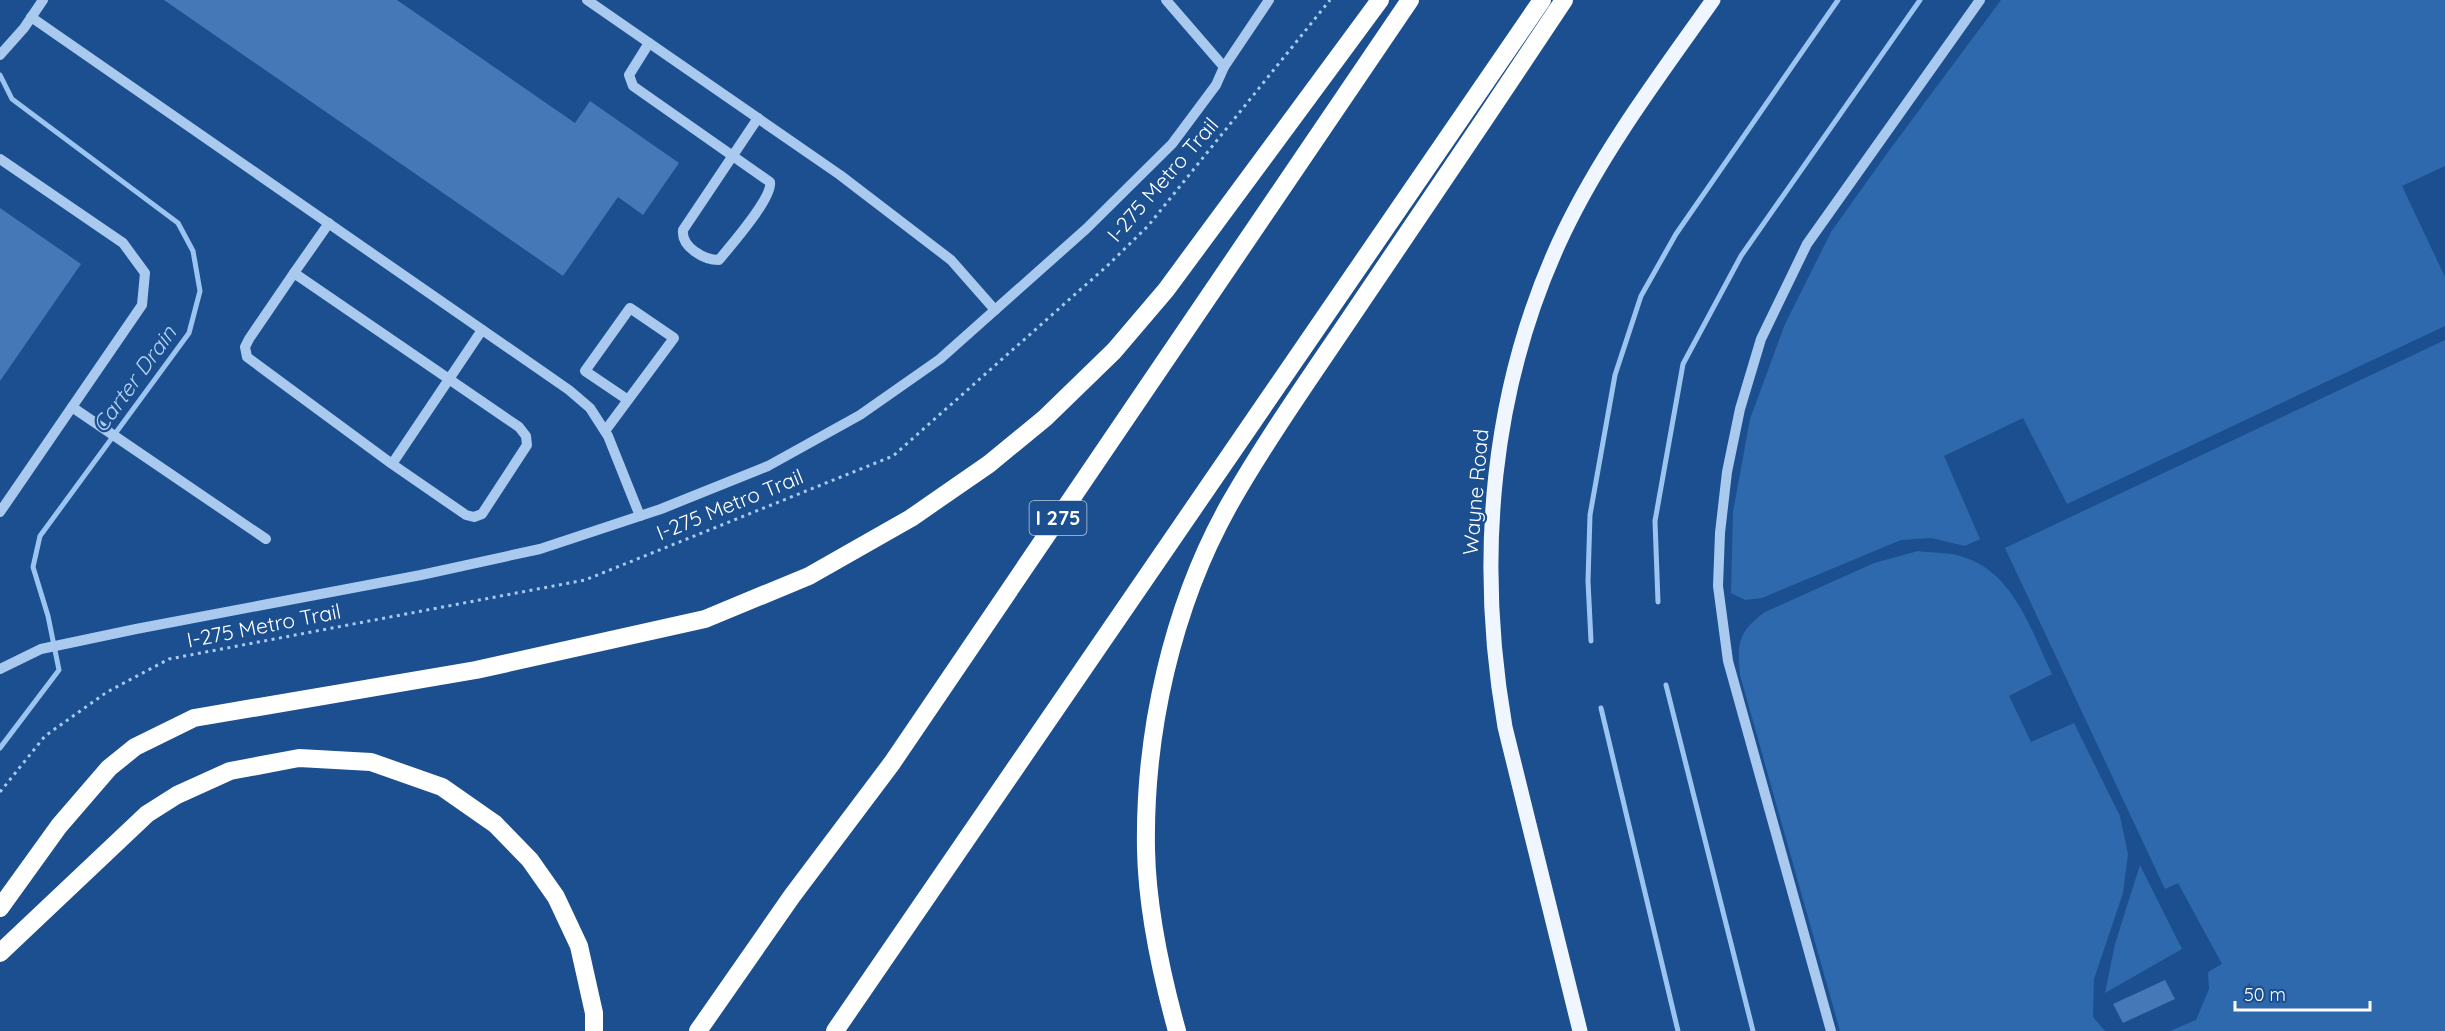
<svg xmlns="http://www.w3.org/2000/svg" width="2445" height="1031" font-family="Quicksand,sans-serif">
<rect width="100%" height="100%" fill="#1b4f8f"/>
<g fill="#2e69ad">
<polygon points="2001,0 2445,0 2445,166 2402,186 2445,277 2445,326 2067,504 2023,418 1944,456 1980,539 1965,546 1931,538 1901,540 1762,598 1745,600 1731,593 1733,512 1750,419 1785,324 1831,232 1888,152"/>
<polygon points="2445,340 2445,1031 2170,1031 2196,1020 2209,989 2208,972 2222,964 2178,883 2165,889 2005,548"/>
<path d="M1918,551C1932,553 1947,552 1960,556C2013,570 2031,630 2052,674L2009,696L2031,742L2074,723L2120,816L2128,854L2123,893L2094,979L2093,1017L2105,1031H1840L1740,675C1737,643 1738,632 1765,612L1874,563Z"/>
<polygon points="2140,865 2182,949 2105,993 2115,944"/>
</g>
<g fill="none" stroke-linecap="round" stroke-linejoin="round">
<g stroke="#9cc4f0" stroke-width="5">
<polyline points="0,75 12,99 178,223 193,251 200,291 189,333 40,536 33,567 48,616 59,670 0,748"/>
<polyline points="1658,602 1655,521 1683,364 1741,256 1920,0"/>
<polyline points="1591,641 1588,581 1590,515 1615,375 1641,296 1676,234 1838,0"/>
<polyline points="1666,685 1753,1031"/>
<polyline points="1601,708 1678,1031"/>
</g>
</g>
<g fill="#4478b7">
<polygon points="164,0 397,0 575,123 590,101 679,163 643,215 618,197 563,276"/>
<polygon points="0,208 81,264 0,381"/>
<polygon points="2165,980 2175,999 2123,1023 2113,1004"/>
</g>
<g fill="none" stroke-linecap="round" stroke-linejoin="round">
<polyline stroke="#a9c9ee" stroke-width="3" stroke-dasharray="3 4.5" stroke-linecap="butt" points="0,792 45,736 107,692 169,659 585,580 893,456 1107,266 1148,226 1330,0"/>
<g stroke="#a9c9ee" stroke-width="10">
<polyline points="587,0 840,175 951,260 995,310"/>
<polyline points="1166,0 1224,67"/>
<polyline points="31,17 569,390 590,408 608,436 640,516"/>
<path d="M649,43L629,75L633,86L770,182C773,198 730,246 719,260C704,260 681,247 683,230L758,118"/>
<polyline points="0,55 24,28 43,0"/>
<polyline points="0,159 123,243 145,273 142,305 0,512"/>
<polyline points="294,273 329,223"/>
<polyline points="72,407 266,539"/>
<polyline points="605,431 674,338 630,308 585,371 628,400"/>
<polyline points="392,464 247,357 245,347 249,339 294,273 519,427 526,436 527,445 482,514 474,517 466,515 392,464 482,330"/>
<polyline points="0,669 41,649 136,629 421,575 540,549 661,509 768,466 860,415 940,359 1086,229 1172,144 1216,85 1224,67 1269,0"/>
<polyline points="1831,1031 1728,661 1718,586 1720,533 1727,472 1740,409 1761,339 1807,244 1980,0"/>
</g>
<path stroke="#f0f6ff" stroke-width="15" d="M1580,1031L1505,727C1476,560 1490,387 1564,232C1604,149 1660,75 1713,0"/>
<g stroke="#fff" stroke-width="18">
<polyline points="0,908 59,826 109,768 135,747 194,718 476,670 705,619 809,576 911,518 989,464 1045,418 1114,351 1166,290 1380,0"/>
<polyline points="0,953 147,814 177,795 230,771 299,758 371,762 442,787 495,824 530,860 556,897 579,946 594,1013 594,1031"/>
<polyline points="698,1031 792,896 892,763 1410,0"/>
<polyline points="835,1031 1542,0"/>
<path d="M1177,1031C1161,973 1147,910 1146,849C1144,733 1172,607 1229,505C1269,435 1316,369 1361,302C1429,202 1497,101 1564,0"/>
</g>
</g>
<g text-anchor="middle" stroke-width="4.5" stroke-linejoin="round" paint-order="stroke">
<rect fill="#1b4f8f" stroke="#bbcadd" stroke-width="1.5" x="1029.5" y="501" width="57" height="34" rx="4.5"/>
<g font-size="20" font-weight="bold" fill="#fff">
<text x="1058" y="525">I 275</text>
</g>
<g font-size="21" fill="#fff" stroke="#1b4f8f">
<text transform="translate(1163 180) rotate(-49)" y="7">I-275 Metro Trail</text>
<text transform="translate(1476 492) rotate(-85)" y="7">Wayne Road</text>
<text transform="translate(730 505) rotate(-22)" y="7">I-275 Metro Trail</text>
<text transform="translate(264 626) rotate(-11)" y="7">I-275 Metro Trail</text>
</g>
<g font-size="22" font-style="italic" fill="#b5d3f5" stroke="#1b4f8f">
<text transform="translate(134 379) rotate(-54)" y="8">Carter Drain</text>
</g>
</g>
<path d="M2235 1001v9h135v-9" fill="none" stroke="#ffffff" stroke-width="3"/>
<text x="2244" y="1001" font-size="18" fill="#ffffff" stroke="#1b4f8f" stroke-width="4.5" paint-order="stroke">50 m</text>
</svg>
